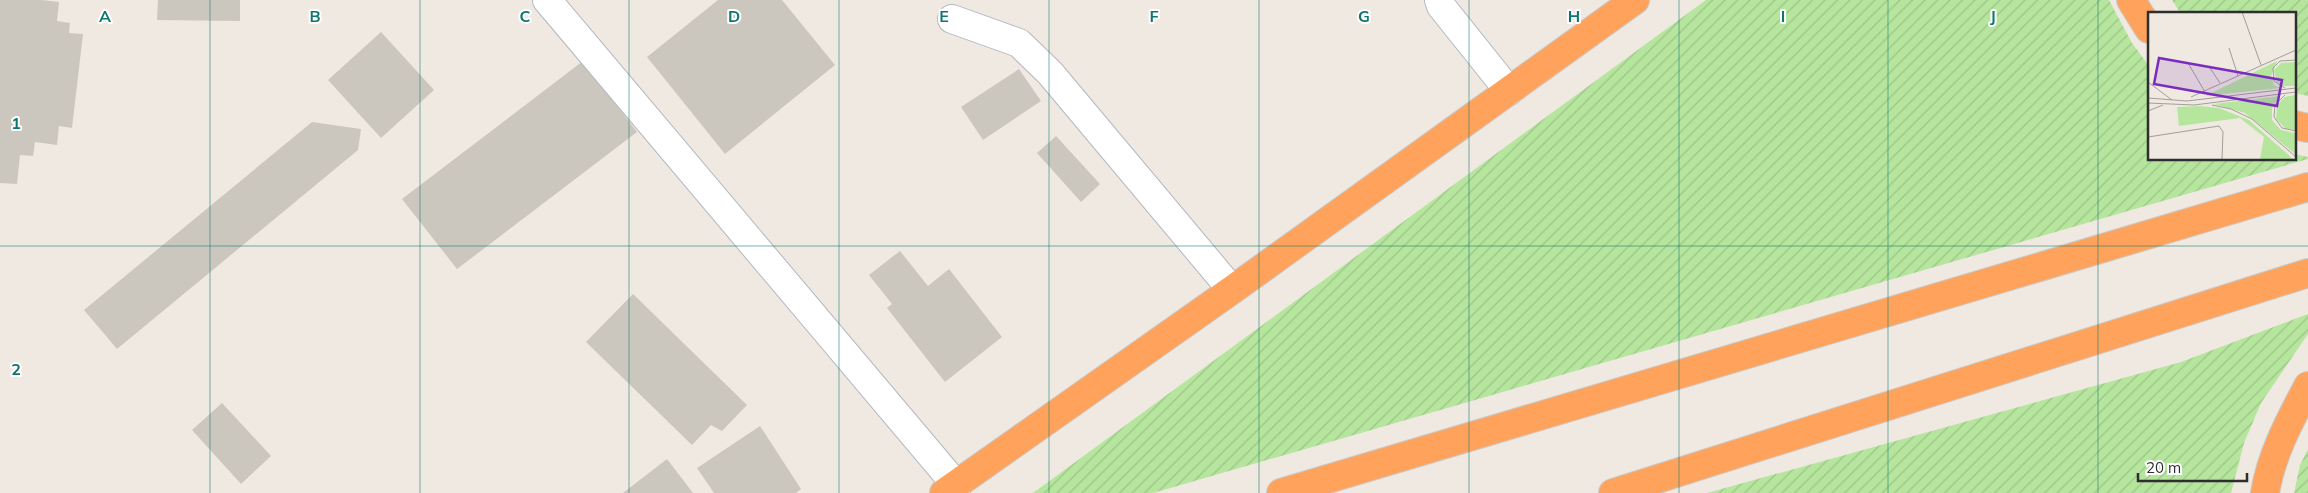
<svg xmlns="http://www.w3.org/2000/svg" width="2308" height="493" font-family="Mulish,sans-serif">
<defs>
<pattern id="garden-furrows" width="10" height="10" patternUnits="userSpaceOnUse" patternTransform="scale(1.25)"><rect width="10" height="10" fill="#b6e59e"/><path d="M-1 1l2-2M0 10L10 0M9 11l2-2" fill="none" stroke="#9dc588"/></pattern>
</defs>
<rect width="100%" height="100%" fill="#efe9e1"/>
<g fill="url(#garden-furrows)">
<polygon points="1706,0 2109,0 2132,43 2149,66 2149,159 2294,159 2294,154 2308,157 2308,159 1153,493 1033,493"/>
<polygon points="2172,0 2308,0 2308,96 2294,93 2294,14 2181,14"/>
<polygon points="2308,314 2308,334 2261,403 2244,443 2231,493 1707,493 2181,362"/>
<polygon points="2308,449 2308,493 2294,493 2300,465"/>
</g>
<g fill="#cbc7bf">
<polygon points="0,0 42,0 59,2 57,21 70,23 69,33 83,34 72,128 59,126 57,145 35,142 33,156 20,155 17,184 0,183"/>
<polygon points="158,0 240,0 240,21 157,20"/>
<polygon points="718,0 782,0 835,65 725,154 647,57"/>
<polygon points="381,32 434,90 381,138 328,80"/>
<polygon points="583,61 637,132 457,269 402,199"/>
<polygon points="1019,69 1041,101 983,140 961,107"/>
<polygon points="312,122 361,129 358,150 117,349 84,310"/>
<polygon points="1056,136 1100,184 1081,202 1037,153"/>
<polygon points="900,251 928,286 949,269 1002,337 945,382 887,308 892,304 869,275"/>
<polygon points="633,294 747,405 722,431 711,425 692,445 586,342"/>
<polygon points="222,403 271,456 241,484 192,430"/>
<polygon points="760,426 801,489 796,493 714,493 697,468"/>
<polygon points="667,459 693,493 623,493"/>
</g>
<g fill="none" stroke-linecap="round" stroke-linejoin="round">
<defs>
<g id="minor">
<polyline points="547,0 957,486"/>
<polyline points="1439,0 1441,6 1509,91"/>
<polyline points="952,19 1019,43 1050,73 1232,290"/>
</g>
<g id="highway">
<polyline points="2131,0 2149,29"/>
<polyline points="2294,125 2308,128"/>
<polyline points="944,493 1232,290 1635,0"/>
<polyline points="1281,493 2308,187"/>
<polyline points="1613,493 2308,273"/>
<path d="M2265,493C2271,455 2290,420 2308,386"/>
</g>
</defs>
<use href="#minor" stroke="#b4b7c1" stroke-width="30"/>
<use href="#highway" stroke="#c9c9c9" stroke-width="30"/>
<use href="#minor" stroke="#fff" stroke-width="28"/>
<use href="#highway" stroke="#ffa35c" stroke-width="28"/>
</g>
<path fill="none" stroke="#0f766e" stroke-width="1" stroke-opacity="0.55" d="M210,0V493M420,0V493M629,0V493M839,0V493M1049,0V493M1259,0V493M1469,0V493M1679,0V493M1888,0V493M2098,0V493M0,246H2308"/>
<g transform="translate(2148 12)">
<rect width="148" height="148" fill="#efe9e1"/>
<path d="M51,94L71,96L101,108L145,147H112L116,125L92,106L31,114L29,95Z" fill="#b6e59e"/>
<path d="M129,49L123,64L126,73L133,76L57,84ZM147,50V74H134L129,70L126,58L133,51ZM147,83V118L138,117L128,107L129,93L137,85ZM132,84L124,97V108L133,118L147,121V142L97,101L66,92Z" fill="#b6e59e"/>
<path fill="none" stroke="#a29e99" stroke-width="1" d="M94,0L113,53M81,36L90,64M40,51L57,80M62,56L72,71M0,70L24,88M137,76L126,69L125,56L132,49L148,48M137,83L127,93L126,105L134,116L148,119M43,85L148,38M0,86L39,89L148,76M0,91L46,93L148,80M64,93L83,97L104,107L148,145M0,99L15,93M0,125L71,114L75,120L74,147"/>
<path fill="#7b2cbf" fill-opacity="0.15" stroke="#7b2cbf" stroke-width="2.5" d="M11,46L134,68L129,94L6,72Z"/>
<rect width="148" height="148" fill="none" stroke="#2e2e2e" stroke-width="2.5"/>
</g>
<g font-size="16" text-anchor="middle" font-weight="bold" fill="#0f766e" stroke="#fff" stroke-width="4" stroke-linejoin="round" paint-order="stroke">
<text x="105" y="22">A</text>
<text x="315" y="22">B</text>
<text x="525" y="22">C</text>
<text x="734" y="22">D</text>
<text x="944" y="22">E</text>
<text x="1154" y="22">F</text>
<text x="1364" y="22">G</text>
<text x="1574" y="22">H</text>
<text x="1783" y="22">I</text>
<text x="1993" y="22">J</text>
<text x="16" y="129">1</text>
<text x="16" y="375">2</text>
</g>
<path d="M2138 473v8h109v-8" fill="none" stroke="#2e2e2e" stroke-width="2.5"/>
<text x="2146" y="473" font-size="15" fill="#2e2e2e" stroke="#ffffff" stroke-width="4" paint-order="stroke">20 m</text>
</svg>
